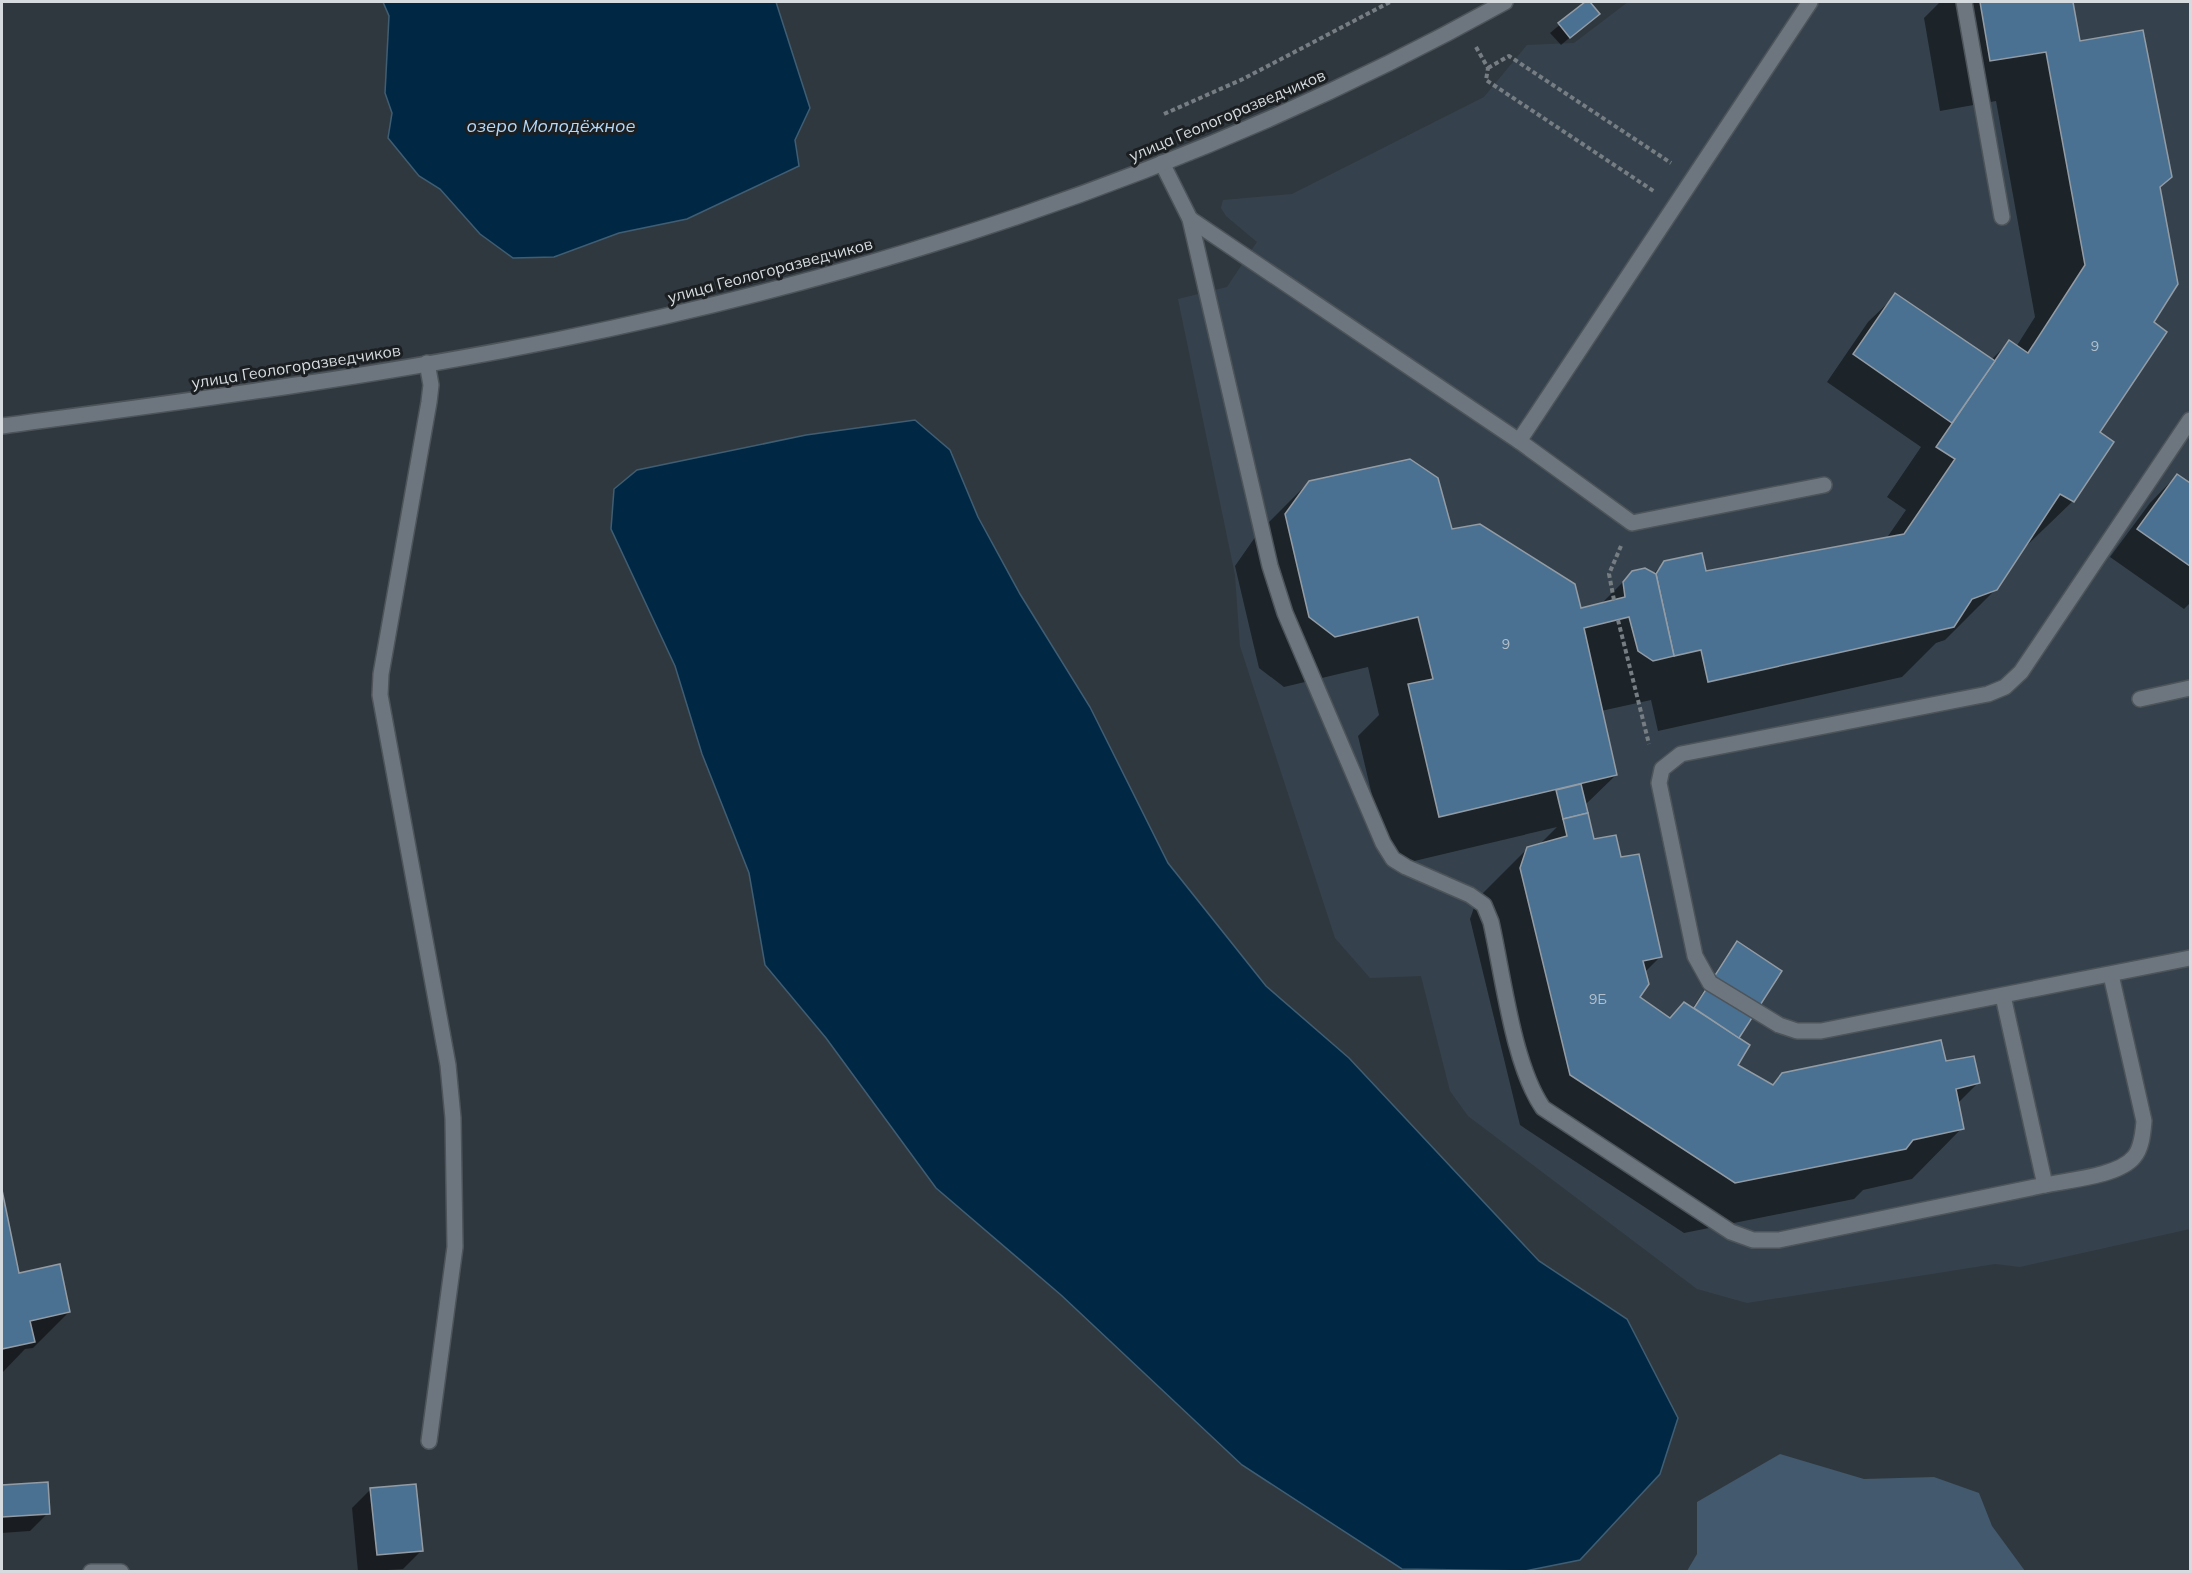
<svg xmlns="http://www.w3.org/2000/svg" width="2192" height="1573" font-family="Mulish,sans-serif">
<rect width="100%" height="100%" fill="#30383f"/>
<polygon fill="#35424d" points="1628,2 2190,2 2190,1229 2020,1267 1995,1264 1747,1303 1697,1289 1468,1116 1450,1091 1421,976 1370,978 1335,938 1240,646 1235,575 1178,299 1227,287 1257,242 1226,216 1221,208 1223,200 1292,194 1484,97 1527,45 1574,43"/>
<polygon fill="#42596e" points="1780,1454 1864,1479 1934,1477 1979,1493 1992,1526 2025,1571 1687,1571 1697,1554 1697,1502"/>
<g fill="#002845" stroke="#405e73" stroke-width="1.5">
<polygon points="383,2 776,2 810,108 795,140 799,166 687,219 619,233 554,257 513,258 480,234 440,189 419,176 388,138 392,113 385,93 389,16"/>
<polygon points="915,420 950,450 978,517 1020,594 1090,707 1168,863 1266,986 1349,1058 1539,1261 1627,1319 1678,1418 1660,1474 1580,1560 1525,1571 1402,1569 1242,1465 1061,1295 936,1188 826,1038 765,965 749,873 702,754 675,666 611,529 614,489 637,470 806,435"/>
</g>
<g fill="#0007">
<polygon points="1587,2 1598,14 1561,45 1550,33"/>
<polygon points="1940,2 2071,2 2079,43 2159,188 2152,322 2098,432 2112,442 2073,501 2021,551 1996,589 1945,640 1936,643 1902,677 1658,731 1651,700 1601,711 1616,775 1585,805 1593,841 1620,858 1660,957 1644,973 1638,998 1668,1019 1684,1003 1706,1018 1708,1016 1694,1006 1729,952 1737,943 1736,1065 1771,1086 1783,1074 1944,1063 1978,1083 1957,1104 1962,1128 1912,1179 1863,1190 1854,1199 1684,1233 1520,1125 1470,919 1477,899 1528,848 1539,845 1557,827 1389,867 1358,736 1379,715 1368,667 1284,687 1259,668 1235,566 1258,533 1309,482 1451,530 1580,610 1600,605 1633,572 1653,574 1664,563 1705,573 1886,539 1906,510 1887,497 1921,447 1827,382 1868,322 1896,295 1991,360 2009,342 2016,347 2035,317 1996,101 1940,111 1924,18"/>
<polygon points="2177,475 2190,484 2190,603 2184,609 2110,557 2150,503"/>
<polygon points="2,1197 18,1275 69,1312 33,1348 25,1349 2,1373"/>
<polygon points="46,1483 48,1513 30,1531 2,1533 2,1487"/>
<polygon points="370,1490 421,1551 403,1569 358,1572 352,1508"/>
</g>
<g fill="#4a7192" stroke="#939ca5" stroke-width="1.5">
<polygon points="1585,2 1590,2 1600,14 1570,38 1558,23"/>
<polygon points="1980,2 2073,2 2080,41 2143,30 2172,177 2160,187 2178,284 2154,322 2167,332 2100,432 2114,442 2074,502 2060,494 1997,590 1972,599 1954,627 1708,682 1701,650 1674,656 1656,574 1664,561 1702,553 1706,571 1904,534 1955,459 1936,447 2009,340 2028,353 2085,265 2046,52 1990,61"/>
<polygon points="1895,293 1995,361 1952,423 1853,354"/>
<polygon points="1410,459 1438,478 1452,529 1480,524 1575,584 1581,608 1625,597 1623,582 1632,571 1645,568 1656,574 1674,656 1653,661 1638,651 1629,617 1584,628 1617,775 1439,817 1408,684 1433,679 1418,617 1335,637 1309,617 1285,514 1309,481"/>
<polygon points="2177,474 2190,483 2190,566 2137,529"/>
<polygon points="1581,784 1588,813 1563,819 1556,790"/>
<polygon points="1588,813 1594,839 1616,835 1621,857 1639,854 1662,957 1643,961 1649,984 1640,997 1670,1018 1684,1002 1750,1045 1738,1065 1773,1085 1782,1073 1941,1040 1946,1061 1974,1056 1980,1083 1956,1089 1964,1129 1913,1140 1906,1149 1735,1183 1570,1075 1520,868 1527,847 1567,836 1563,819"/>
<polygon points="1737,941 1782,971 1739,1038 1694,1008"/>
<polygon points="2,1190 19,1273 60,1264 70,1312 30,1321 35,1342 2,1349"/>
<polygon points="48,1482 50,1514 2,1517 2,1485"/>
<polygon points="416,1484 423,1551 377,1555 370,1488"/>
</g>
<g fill="none" stroke-linecap="round" stroke-linejoin="round">
<defs>
<g id="service">
<polyline points="1964,2 2002,217"/>
<path d="M1162,163L1190,219L1270,566L1285,613L1383,843L1393,859L1406,867L1470,895L1484,905L1491,922C1503,975 1513,1065 1543,1108L1731,1232L1753,1240H1779L2045,1185L2003,996"/>
<polyline points="1190,219 1519,441 1810,2"/>
<polyline points="427,363 431,385 429,402 381,674 380,695 448,1065 453,1118 455,1247 429,1441"/>
<polyline points="2190,420 2021,672 2005,687 1988,694 1681,754 1662,769 1659,783 1695,956 1710,983 1779,1025 1797,1031 1821,1031 2190,958"/>
<polyline points="1519,441 1632,523 1824,485"/>
<polyline points="2140,699 2190,688"/>
<path d="M2045,1185C2068,1180 2119,1176 2134,1157C2142,1148 2143,1132 2144,1121L2111,975"/>
<polyline points="91,1572 121,1572"/>
</g>
<path id="tertiary" d="M2,426C187,401 373,377 556,340C885,273 1211,166 1505,2"/>
</defs>
<use href="#service" stroke="#4d545a" stroke-width="18"/>
<use href="#tertiary" stroke="#4d545a" stroke-width="18"/>
<g stroke="#767d83" stroke-width="4" stroke-dasharray="4.5 3" stroke-linecap="butt">
<polyline points="1476,47 1488,68 1486,80 1655,192"/>
<polyline points="1488,68 1509,56 1671,163"/>
<polyline points="1164,114 1243,79 1390,2"/>
<polyline points="1614,600 1609,574 1621,546"/>
<polyline points="1618,620 1649,744"/>
</g>
<use href="#service" stroke="#6d767e" stroke-width="15"/>
<use href="#tertiary" stroke="#6d767e" stroke-width="15"/>
</g>
<g text-anchor="middle" stroke-width="6" stroke-linejoin="round" paint-order="stroke">
<g font-size="14" fill="#b3c0cc">
<text x="2095" y="351">9</text>
<text x="1506" y="649">9</text>
<text x="1598" y="1004">9Б</text>
</g>
<g font-size="16" fill="#d6dbdf" stroke="#1b1f22">
<text transform="translate(1227 115) rotate(-23)" y="6">улица Геологоразведчиков</text>
<text transform="translate(770 270) rotate(-15)" y="6">улица Геологоразведчиков</text>
<text transform="translate(296 366) rotate(-9)" y="6">улица Геологоразведчиков</text>
</g>
<g font-size="18" font-style="italic" fill="#b3d8f8" stroke="#1b1f22">
<text x="551" y="132">озеро Молодёжное</text>
</g>
</g>
<rect width="2192" height="1573" fill="none" stroke="#d6dbdf" stroke-width="6"/>
</svg>
